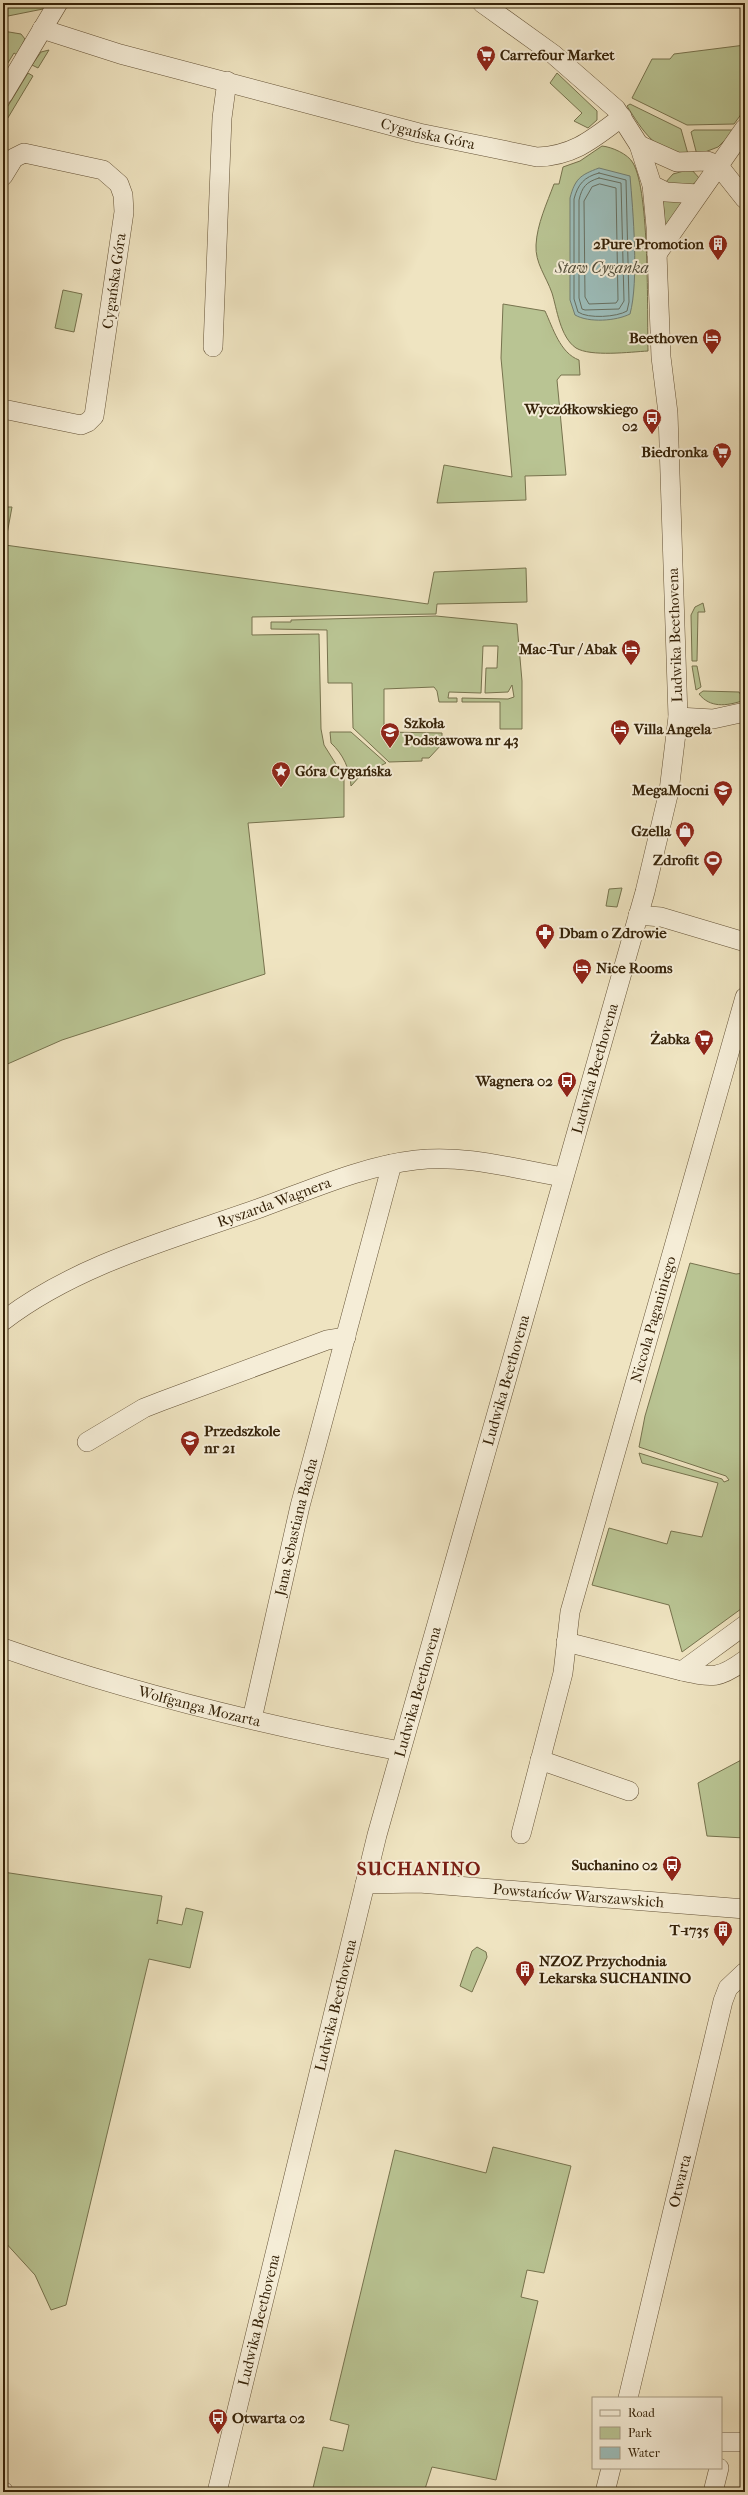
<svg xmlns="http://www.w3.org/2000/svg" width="748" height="2495" font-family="'IM FELL French Canon',serif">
<rect width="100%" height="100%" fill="#efe4c1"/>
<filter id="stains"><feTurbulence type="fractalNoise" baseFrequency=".005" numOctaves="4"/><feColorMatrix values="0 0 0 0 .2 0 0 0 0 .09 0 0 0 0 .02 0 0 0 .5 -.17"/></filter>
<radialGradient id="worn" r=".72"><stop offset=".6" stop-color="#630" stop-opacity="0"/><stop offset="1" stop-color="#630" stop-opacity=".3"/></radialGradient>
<g fill="#b9c493" stroke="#77734e">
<polygon points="3,3 46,3 43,9 3,17"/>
<polygon points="3,31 21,34 25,39 17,55 14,53 3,71"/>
<polygon points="745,45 745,109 734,124 687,125 632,98 652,59 670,59 674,54"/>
<polygon points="49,50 38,68 32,65 41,52"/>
<polygon points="28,73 33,76 3,126 3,114"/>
<polygon points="557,73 597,111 597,120 588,128 574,121 582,113 550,83"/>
<path d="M630,104L681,129L688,154C657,155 642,130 627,106Z"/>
<polygon points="694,130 735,130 718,147 697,155 691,132"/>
<path d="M602,146C612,147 628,154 633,163C650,192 647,313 648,351C630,352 591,357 576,348C560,337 557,309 552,293C546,276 535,263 536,245C537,224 547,203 554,184H559L563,167L580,161Z"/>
<polygon points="691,169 700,179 692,185 665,183 673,174"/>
<polygon points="663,197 683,200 665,229"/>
<polygon points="63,290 82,294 74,332 55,328"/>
<path d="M503,304L545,311C553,328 560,353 579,360L580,375H561L557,380L566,475L525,476L526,500L437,503L444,465L512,477L501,358Z"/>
<polygon points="3,507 12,507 5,545 428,604 434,572 526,568 527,602 437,604 436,614 252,617 252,635 319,634 321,729 324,745 344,777 344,817 248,823 265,974 62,1040 3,1066"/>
<polygon points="703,603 705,612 698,612 697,661 692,661 691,615 695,607"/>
<polygon points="436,616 517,624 522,681 522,729 500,729 500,702 462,702 462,698 508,699 514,697 512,685 508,692 485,693 486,668 497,668 498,646 483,646 481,693 449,692 448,698 457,698 457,702 439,702 437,691 434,687 384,689 384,732 442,733 442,744 429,758 422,758 422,761 389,762 353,728 352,683 328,683 327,630 271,629 271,622 291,622 291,620"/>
<polygon points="692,666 697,666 701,687 696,690"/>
<path d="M703,691L739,692L743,698L742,701C726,706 710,708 699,694Z"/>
<path d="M330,732H351L386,763L360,776L351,786C350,769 343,754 331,743Z"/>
<polygon points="622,888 617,907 606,906 609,889"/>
<polygon points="690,1263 736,1274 745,1273 745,1606 682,1652 669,1605 592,1585 609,1528 667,1544 671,1531 702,1537 718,1483 642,1463 639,1453 722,1479 724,1482 729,1480 726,1476 639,1447 645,1416"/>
<polygon points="745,1758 745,1838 707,1836 698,1783"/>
<polygon points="3,1872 162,1896 157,1924 158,1920 182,1925 186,1908 203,1912 190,1968 149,1959 66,2305 51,2310 35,2275 3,2240"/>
<polygon points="477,1947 486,1952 487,1957 472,1992 460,1986 472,1951"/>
<polygon points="493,2147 571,2166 544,2273 527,2270 521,2297 538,2301 496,2480 432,2467 424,2492 312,2492 323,2447 343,2451 349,2425 330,2420 395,2150 486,2173"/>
</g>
<path fill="#9cbdba" stroke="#737f73" d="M599,168L630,176C633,211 639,281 630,314C616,321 589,323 575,315L570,300V198C575,179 580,175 599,168Z"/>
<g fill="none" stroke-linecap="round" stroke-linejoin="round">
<g stroke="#687061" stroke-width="1">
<path d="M599,173L626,180L629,302L627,311C617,317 588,319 578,312L574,299V199C578,184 584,177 599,173Z"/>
<path d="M599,178L621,183L624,301L619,309L585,310L582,309L579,298V200C582,187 586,182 599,178Z"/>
<polygon points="600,184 616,188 618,300 616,303 589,304 585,297 584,201 592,187"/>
</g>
<defs>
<g id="minor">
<path id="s1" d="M42,29L120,54L419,133L537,157C574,156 594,138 622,117"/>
<polyline points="3,95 58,3"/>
<polyline points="639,145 677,162 707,161 718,165"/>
<polyline points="718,165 745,199"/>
<polyline points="3,176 14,158 24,153 103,170 119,184 123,195 124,212 94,416 88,422 81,425 3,409"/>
<polyline points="652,185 666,192 698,194"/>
<polyline points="657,254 745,128"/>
<polyline points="213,347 222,118 227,81"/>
<polyline points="678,717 713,719 745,712"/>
<polyline points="638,915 661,917 745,942"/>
<path id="s2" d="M3,1321C77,1264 173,1239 260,1208C310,1190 363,1166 416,1160C465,1154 515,1169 563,1177"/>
<polyline points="87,1442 144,1408 162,1401 327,1340 346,1337"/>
<polyline points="566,1642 682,1671 745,1625"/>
<path id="s3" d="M3,1648C131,1693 267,1726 400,1751"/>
<path d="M682,1671C713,1678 719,1679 745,1660"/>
<path id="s4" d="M252,1719L300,1506L392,1164"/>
<polyline points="540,1760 629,1791"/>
<path id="s5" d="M521,1834L563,1673L570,1612L745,997"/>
<path id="s6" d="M365,1884L419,1883L745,1909"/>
<path id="s7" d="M628,2398L723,2001L728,1988L745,1972"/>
<polyline points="721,2442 745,2442"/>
<polyline points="3,2491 4,2492"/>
<path id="s8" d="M217,2492L377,1835L645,892L669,791L678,717L668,413L661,357L656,227L652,185L639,145L616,109L553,54L482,3"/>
<polyline points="605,2492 611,2468"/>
<polyline points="713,2492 719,2468"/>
</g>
</defs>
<use href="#minor" stroke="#645236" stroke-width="20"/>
<use href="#minor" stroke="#f5edd7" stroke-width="19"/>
</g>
<defs>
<symbol id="supermarket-pin" viewBox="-11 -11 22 30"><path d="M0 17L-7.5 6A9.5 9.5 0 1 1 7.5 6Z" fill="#8f2418" stroke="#f5edd7"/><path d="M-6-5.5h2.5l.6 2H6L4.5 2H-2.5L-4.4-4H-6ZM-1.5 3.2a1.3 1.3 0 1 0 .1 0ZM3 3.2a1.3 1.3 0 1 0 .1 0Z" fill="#fff"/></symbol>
<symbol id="building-pin" viewBox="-11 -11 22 30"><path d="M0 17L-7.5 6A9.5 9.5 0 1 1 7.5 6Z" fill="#8f2418" stroke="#f5edd7"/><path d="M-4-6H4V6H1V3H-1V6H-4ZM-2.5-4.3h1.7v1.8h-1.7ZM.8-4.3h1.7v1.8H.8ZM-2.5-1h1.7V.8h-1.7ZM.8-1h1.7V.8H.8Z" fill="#fff"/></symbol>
<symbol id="hotel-pin" viewBox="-11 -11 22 30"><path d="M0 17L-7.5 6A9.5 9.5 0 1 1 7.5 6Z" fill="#8f2418" stroke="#f5edd7"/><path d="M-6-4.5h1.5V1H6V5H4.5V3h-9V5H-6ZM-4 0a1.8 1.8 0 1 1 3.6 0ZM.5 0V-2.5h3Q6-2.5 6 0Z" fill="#fff"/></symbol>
<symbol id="bus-pin" viewBox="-11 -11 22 30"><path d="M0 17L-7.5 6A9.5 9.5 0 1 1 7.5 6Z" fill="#8f2418" stroke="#f5edd7"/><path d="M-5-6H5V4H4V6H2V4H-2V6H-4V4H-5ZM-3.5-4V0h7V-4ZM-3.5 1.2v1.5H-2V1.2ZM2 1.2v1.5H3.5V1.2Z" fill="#fff"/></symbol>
<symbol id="school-pin" viewBox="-11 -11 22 30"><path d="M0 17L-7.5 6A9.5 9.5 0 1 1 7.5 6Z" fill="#8f2418" stroke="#f5edd7"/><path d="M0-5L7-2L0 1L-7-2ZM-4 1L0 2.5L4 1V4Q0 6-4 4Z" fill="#fff"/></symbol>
<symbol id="sight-pin" viewBox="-11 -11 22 30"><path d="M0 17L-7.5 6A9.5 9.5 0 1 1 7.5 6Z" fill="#8f2418" stroke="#f5edd7"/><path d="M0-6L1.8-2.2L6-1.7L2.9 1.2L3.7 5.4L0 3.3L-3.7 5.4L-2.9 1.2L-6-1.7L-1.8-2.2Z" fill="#fff"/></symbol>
<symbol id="shop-pin" viewBox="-11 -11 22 30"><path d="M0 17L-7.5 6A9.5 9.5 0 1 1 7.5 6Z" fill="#8f2418" stroke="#f5edd7"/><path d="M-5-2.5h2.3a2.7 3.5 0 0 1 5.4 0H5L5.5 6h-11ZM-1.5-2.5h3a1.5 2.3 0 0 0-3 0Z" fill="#fff"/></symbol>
<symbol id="stadium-pin" viewBox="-11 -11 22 30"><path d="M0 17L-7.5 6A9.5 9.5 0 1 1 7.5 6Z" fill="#8f2418" stroke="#f5edd7"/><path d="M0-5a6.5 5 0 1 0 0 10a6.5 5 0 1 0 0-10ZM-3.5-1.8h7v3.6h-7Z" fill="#fff"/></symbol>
<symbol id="pharmacy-pin" viewBox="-11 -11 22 30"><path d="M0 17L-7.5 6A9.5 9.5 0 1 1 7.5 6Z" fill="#8f2418" stroke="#f5edd7"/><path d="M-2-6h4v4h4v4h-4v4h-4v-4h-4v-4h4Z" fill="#fff"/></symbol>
</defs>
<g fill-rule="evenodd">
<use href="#supermarket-pin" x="475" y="44" width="22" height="30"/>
<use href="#building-pin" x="707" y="233" width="22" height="30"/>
<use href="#hotel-pin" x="701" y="327" width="22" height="30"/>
<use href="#bus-pin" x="641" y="407" width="22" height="30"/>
<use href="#supermarket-pin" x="711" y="441" width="22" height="30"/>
<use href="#hotel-pin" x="620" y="638" width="22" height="30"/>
<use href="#hotel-pin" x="609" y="718" width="22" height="30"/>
<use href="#school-pin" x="379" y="721" width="22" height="30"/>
<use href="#sight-pin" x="270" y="760" width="22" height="30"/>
<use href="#school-pin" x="712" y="779" width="22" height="30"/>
<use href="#shop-pin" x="674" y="820" width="22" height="30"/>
<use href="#stadium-pin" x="702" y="849" width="22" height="30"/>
<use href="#pharmacy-pin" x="534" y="922" width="22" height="30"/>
<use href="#hotel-pin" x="571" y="957" width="22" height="30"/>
<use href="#supermarket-pin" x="693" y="1028" width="22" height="30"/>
<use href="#bus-pin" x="556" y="1070" width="22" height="30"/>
<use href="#school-pin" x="179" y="1429" width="22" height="30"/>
<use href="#bus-pin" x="661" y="1854" width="22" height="30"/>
<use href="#building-pin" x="712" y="1919" width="22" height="30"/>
<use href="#building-pin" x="514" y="1959" width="22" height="30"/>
<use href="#bus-pin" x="207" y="2407" width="22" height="30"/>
</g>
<g text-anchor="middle" stroke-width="4" stroke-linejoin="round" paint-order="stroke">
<g font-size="15" font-weight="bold" fill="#352208" stroke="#f5edd7" text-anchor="end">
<text x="500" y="60" text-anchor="start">Carrefour Market</text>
<text x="704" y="249">2Pure Promotion</text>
<text x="698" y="343">Beethoven</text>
<text x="638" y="414">Wyczółkowskiego<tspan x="638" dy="17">02</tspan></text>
<text x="708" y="457">Biedronka</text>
<text x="617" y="654">Mac-Tur / Abak</text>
<text x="404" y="728" text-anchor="start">Szkoła<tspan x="404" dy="17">Podstawowa nr 43</tspan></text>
<text x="634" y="734" text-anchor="start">Villa Angela</text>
<text x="295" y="776" text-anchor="start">Góra Cygańska</text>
<text x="709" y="795">MegaMocni</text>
<text x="671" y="836">Gzella</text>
<text x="699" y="865">Zdrofit</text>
<text x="559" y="938" text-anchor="start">Dbam o Zdrowie</text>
<text x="596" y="973" text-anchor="start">Nice Rooms</text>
<text x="690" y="1044">Żabka</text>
<text x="553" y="1086">Wagnera 02</text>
<text x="204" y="1436" text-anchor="start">Przedszkole<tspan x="204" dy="17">nr 21</tspan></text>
<text x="658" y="1870">Suchanino 02</text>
<text x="709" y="1935">T-1735</text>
<text x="539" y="1966" text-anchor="start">NZOZ Przychodnia<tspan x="539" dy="17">Lekarska SUCHANINO</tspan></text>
<text x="232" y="2423" text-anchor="start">Otwarta 02</text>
</g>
<g font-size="15" fill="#352208" stroke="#f5edd7">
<text dy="5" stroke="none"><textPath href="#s1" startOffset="400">Cygańska Góra</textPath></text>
<text transform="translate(114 281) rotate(-82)" y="5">Cygańska Góra</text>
<text transform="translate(675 635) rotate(-92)" y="5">Ludwika Beethovena</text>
<text dy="5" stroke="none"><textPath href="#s8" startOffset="1473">Ludwika Beethovena</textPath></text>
<text dy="5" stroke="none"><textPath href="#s2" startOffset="297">Ryszarda Wagnera</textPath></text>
<text dy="5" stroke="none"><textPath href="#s5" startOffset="532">Niccola Paganiniego</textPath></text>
<text dy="5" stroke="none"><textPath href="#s8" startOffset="1149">Ludwika Beethovena</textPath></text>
<text dy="5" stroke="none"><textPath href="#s4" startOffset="197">Jana Sebastiana Bacha</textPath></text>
<text dy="5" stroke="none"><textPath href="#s8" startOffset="825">Ludwika Beethovena</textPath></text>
<text dy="5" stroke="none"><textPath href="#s3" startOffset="205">Wolfganga Mozarta</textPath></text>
<text dy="5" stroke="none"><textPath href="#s6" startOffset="214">Powstańców Warszawskich</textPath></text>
<text dy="5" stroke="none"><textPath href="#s8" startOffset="501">Ludwika Beethovena</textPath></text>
<text dy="5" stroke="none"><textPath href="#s7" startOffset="223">Otwarta</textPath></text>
<text dy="5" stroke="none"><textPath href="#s8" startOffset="177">Ludwika Beethovena</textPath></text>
</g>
<g font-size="16" font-style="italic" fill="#54503d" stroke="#f5edd7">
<text x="602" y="273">Staw Cyganka</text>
</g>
<g font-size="19" font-weight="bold" letter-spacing="1" fill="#7a1f14" stroke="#f5edd7">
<text x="419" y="1875">SUCHANINO</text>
</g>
</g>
<rect width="748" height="2495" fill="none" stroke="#efe4c1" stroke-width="16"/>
<rect x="4" y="4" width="740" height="2487" fill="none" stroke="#352208" stroke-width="2"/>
<rect x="8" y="8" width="732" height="2479" fill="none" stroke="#352208"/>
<rect x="592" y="2397" width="130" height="72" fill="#f5edd7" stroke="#a89c84"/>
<rect x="600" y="2410" width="20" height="6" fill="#f5edd7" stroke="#a89c84"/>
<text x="628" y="2417" font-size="12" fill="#352208">Road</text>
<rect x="600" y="2427" width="20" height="12" fill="#b9c493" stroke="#a89c84"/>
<text x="628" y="2437" font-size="12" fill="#352208">Park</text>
<rect x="600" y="2447" width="20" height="12" fill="#9cbdba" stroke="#a89c84"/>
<text x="628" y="2457" font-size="12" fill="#352208">Water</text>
<rect width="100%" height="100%" filter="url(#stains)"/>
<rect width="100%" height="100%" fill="url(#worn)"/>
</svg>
